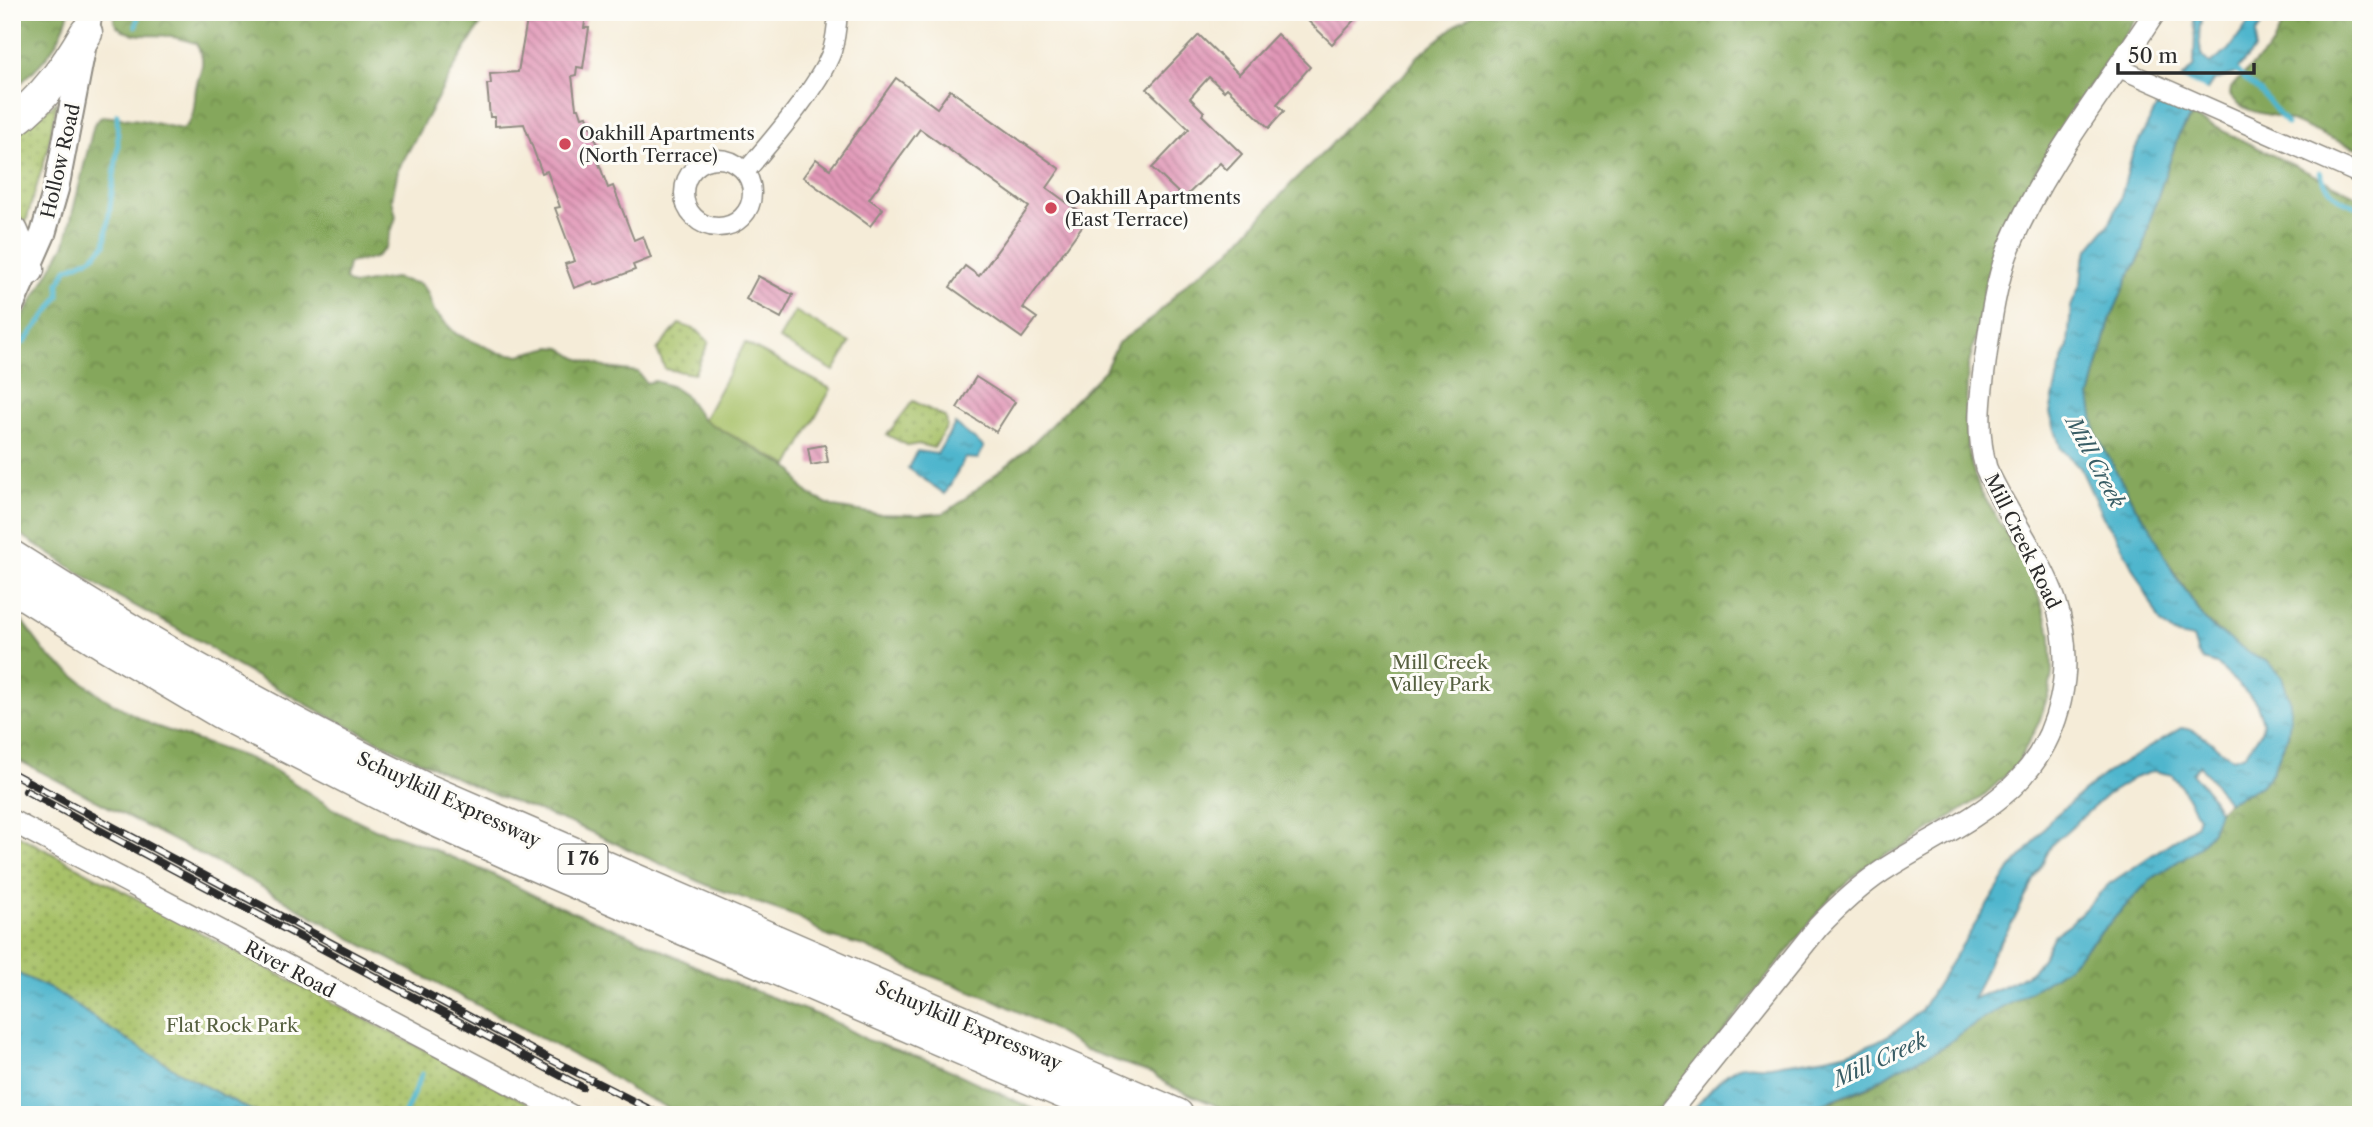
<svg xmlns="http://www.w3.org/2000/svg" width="2373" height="1127" font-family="'Libre Caslon Text',serif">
<defs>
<pattern id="grass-dots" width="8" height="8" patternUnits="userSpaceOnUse" patternTransform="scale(1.75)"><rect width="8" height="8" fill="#a7c168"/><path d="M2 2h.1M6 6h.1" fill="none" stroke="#889d56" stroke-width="1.8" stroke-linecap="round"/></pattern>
<pattern id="forest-crowns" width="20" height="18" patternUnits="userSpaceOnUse" patternTransform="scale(1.75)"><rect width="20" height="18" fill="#85a75c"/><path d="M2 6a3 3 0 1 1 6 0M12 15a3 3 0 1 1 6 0" fill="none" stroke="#6d884c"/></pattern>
<pattern id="water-ripples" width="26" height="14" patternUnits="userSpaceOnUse" patternTransform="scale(1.75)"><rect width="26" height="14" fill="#4fb6cd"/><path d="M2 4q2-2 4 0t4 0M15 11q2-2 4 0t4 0" fill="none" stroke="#4294a7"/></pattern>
<pattern id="building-back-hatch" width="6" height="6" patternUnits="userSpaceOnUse" patternTransform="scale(1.75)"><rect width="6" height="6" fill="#e197b7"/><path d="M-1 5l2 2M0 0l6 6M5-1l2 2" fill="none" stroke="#b77b95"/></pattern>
</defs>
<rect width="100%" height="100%" fill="#fdfcf7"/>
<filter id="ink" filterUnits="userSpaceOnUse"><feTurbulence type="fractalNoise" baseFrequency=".0143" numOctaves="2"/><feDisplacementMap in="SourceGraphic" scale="14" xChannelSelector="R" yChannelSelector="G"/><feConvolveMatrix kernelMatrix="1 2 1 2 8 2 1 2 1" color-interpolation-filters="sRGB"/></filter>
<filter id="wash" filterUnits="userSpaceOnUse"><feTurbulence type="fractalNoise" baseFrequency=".00686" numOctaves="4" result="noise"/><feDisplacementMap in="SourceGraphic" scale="28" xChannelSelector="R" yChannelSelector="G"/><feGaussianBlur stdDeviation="1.57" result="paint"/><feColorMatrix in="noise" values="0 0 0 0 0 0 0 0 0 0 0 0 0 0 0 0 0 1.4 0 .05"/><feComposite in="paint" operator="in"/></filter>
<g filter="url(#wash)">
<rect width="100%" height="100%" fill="#f5ecd8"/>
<g fill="url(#grass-dots)" stroke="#69764a" stroke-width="2">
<polygon points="57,102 48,148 25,225 12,207 12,135"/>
<polygon points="679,324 697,330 709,342 694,374 665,369 657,350"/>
<polygon points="913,401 946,418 947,426 934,448 918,444 909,446 887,435"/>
<polygon points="12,832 308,990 551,1115 260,1115 191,1079 113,1031 55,991 12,971"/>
</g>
<g fill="url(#forest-crowns)" stroke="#586944" stroke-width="2">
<path d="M12,12H69C58,51 40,65 12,91Z"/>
<path d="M115,12H488L455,66L398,170L392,199L396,217L386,247L375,258L348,263L345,280L353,285L394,278L420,284L427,291L434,311L456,334L500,353L519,355L551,347L561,348L577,358L607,368L638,372L646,383L655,381L671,386L686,396L702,419L793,470L801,486L810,495L834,507L877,514L919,515L943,513L958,504L1026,450L1105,370L1118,343L1154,317L1188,282L1231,250L1291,184L1329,147L1378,92L1402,77L1418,56L1456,25L1475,12H2140L2073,112L2013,208L2003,230L1985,284L1979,324L1968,368L1965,424L1970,460L1979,488L2031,574L2051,634L2052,674L2049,692L2039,722L2017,765L1982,797L1904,847L1886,854L1865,867L1830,898L1689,1075L1652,1115H1238L1170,1086L1153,1074L1084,1049L1045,1025L997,1001L910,968L864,946L829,937L798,917L709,886L573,824L485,791L405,754L322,713L228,661L205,644L104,589L12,529V336L65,244L94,124L102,116L140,120L182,129C196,121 194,102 196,88C198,76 205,66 201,54C200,50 197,47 196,43C186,41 177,37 167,36C149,34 126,39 114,22Z"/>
<path d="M2287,12H2361V149C2335,142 2314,130 2289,120C2265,111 2248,117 2230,95L2231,88L2236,82L2273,45Z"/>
<polygon points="2192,116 2361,198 2361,1115 2264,1115 2248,1111 2240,1115 1736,1115 1767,1106 1785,1112 1833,1101 1867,1088 1900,1067 1940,1049 1974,1024 2043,984 2071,964 2150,880 2198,848 2212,831 2219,811 2228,802 2261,786 2272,773 2288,736 2269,662 2256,657 2235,645 2205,620 2162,553 2149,525 2137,510 2096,434 2091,414 2090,397 2110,320 2128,278 2143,251 2150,220 2178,136"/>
<polygon points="12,614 22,621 48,656 104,698 152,725 248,758 274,770 332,808 375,829 418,843 492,874 539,898 632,936 721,978 829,1019 867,1040 935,1063 1046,1115 682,1115 633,1091 598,1068 361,944 246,878 12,757"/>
</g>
<g fill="#a7c168" stroke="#69764a" stroke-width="2">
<polygon points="795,311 850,343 834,371 779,339"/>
<polygon points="745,343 831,389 789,466 703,420"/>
</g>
<g fill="url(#water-ripples)" stroke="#3d707c" stroke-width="2" fill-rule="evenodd">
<path d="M2193,12H2205C2197,26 2196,54 2210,64L2229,50L2256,12H2271L2256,33L2255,49L2234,74L2213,81L2178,136L2150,220L2143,251L2128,278L2110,320L2090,397L2096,434L2137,510L2149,524L2173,572L2205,620L2214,629L2256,657L2269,662L2282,677L2289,698L2291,710L2288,735L2272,773L2261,786L2228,802L2200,765L2192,773L2207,790L2219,811L2212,831L2198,848L2150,880L2071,964L2043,984L1974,1024L1940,1049L1900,1067L1867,1087L1796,1113L1767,1106L1736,1115H1688C1704,1099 1719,1076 1739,1067C1749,1063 1760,1068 1771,1066C1830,1056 1873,1055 1920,1012L2010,869L2032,845L2050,820L2105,774L2181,728C2203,730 2214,748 2233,758L2245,754L2261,732L2263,722L2256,702L2217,664L2203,660L2198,654L2193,638L2174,634L2161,623L2116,535L2103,517L2080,467L2061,449L2050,413L2059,371L2068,346L2071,307L2081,282L2083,263L2088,250L2108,226L2120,201L2132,155L2159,102L2194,66L2195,29ZM2154,771L2172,775L2181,786L2198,817L2195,826L2109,884L2071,923L2054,935L2041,961L2030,972L2013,982L1973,999L1992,955L2014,920L2052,844L2107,795L2134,778Z"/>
<polygon points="955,424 984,447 978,459 965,458 945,494 908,468 917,451 937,454"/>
<polygon points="12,971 55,991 113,1031 191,1079 260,1115 12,1115"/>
</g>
<polygon fill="#f5ecd8" points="2179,78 2209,92 2196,116 2158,98"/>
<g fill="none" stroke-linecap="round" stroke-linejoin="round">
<g stroke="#4fb6cd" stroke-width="5">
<polyline points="136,26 139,12"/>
<polyline points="2233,69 2262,93 2287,124"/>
<path d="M2320,172C2326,191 2342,204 2361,207"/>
<polyline points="12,350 25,341 49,311 59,296 59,283 67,269 91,258 105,245 118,146 117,114"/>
<polyline points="404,1115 422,1074"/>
</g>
</g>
<g id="blocks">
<g fill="url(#building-back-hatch)">
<polygon points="533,12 587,12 584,28 589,28 583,68 577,67 576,75 572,76 576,108 579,108 582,117 587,116 600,151 595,153 608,188 613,186 634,240 643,236 651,258 633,265 635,270 595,285 593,281 574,288 565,264 575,261 555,208 560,207 547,171 542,173 524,124 495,126 495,117 490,117 487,84 491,84 490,74 518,72 527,20 532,21"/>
<polygon points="1299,12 1363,12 1332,44"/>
<polygon points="1277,34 1310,67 1277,104 1284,111 1269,128 1227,88 1224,91 1209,77 1190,98 1204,112 1202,115 1242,154 1227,170 1220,163 1184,198 1152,168 1189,129 1147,89 1199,35 1239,74"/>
<polygon points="896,78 937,108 950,90 1060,169 1047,188 1088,218 1023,308 1037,318 1022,338 950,287 965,266 979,276 1029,207 920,129 869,199 883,209 870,226 803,177 816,159 830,169"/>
<polygon points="758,276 793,295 781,318 746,299"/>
<polygon points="976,377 1015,402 996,432 957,408"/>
<polygon points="825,445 828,462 811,465 808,448"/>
</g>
</g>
</g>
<g filter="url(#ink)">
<use href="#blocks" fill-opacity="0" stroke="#908c82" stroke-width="2"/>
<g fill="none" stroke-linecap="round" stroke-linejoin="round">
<defs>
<g id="minor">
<polyline points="2119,68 2361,175"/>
<circle cx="718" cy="193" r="34"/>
<path d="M745,172C770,143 820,85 832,51C836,38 837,25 838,12"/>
</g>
<g id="tertiary">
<polyline points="12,821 570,1115"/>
<path d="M1667,1115L1818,927C1838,906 1858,887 1882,871C1924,843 1974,822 2012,787C2062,740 2077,665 2055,600C2040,556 2006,513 1986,468C1976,432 1980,400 1985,363C1990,325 1995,284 2009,248C2043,165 2107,87 2155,12"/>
</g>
<polyline id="secondary" points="12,304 43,234 56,189 90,12"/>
<g id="motorway">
<path d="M12,122C45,98 66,67 86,33"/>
<polyline points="12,232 28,269"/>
<path d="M12,557C146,643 283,721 427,790L1177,1115"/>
<polyline points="12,586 103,643 220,712 400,804 524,860 1116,1115"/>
</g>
</defs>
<use href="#minor" stroke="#908c82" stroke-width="21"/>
<use href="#tertiary" stroke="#908c82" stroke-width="24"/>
<use href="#secondary" stroke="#908c82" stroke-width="28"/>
<use href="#motorway" stroke="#908c82" stroke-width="35"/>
<use href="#minor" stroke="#fff" stroke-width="18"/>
<use href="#tertiary" stroke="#fff" stroke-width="21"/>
<use href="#secondary" stroke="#fff" stroke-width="24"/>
<use href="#motorway" stroke="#fff" stroke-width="32"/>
<defs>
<g id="rail">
<polyline points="12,773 536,1052 661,1115"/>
<polyline points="26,791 582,1087"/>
</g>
</defs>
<use href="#rail" stroke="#2b2b2b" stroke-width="8"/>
<use href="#rail" stroke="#fdfcf7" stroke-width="5" stroke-dasharray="16" stroke-linecap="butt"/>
</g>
</g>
<g fill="#d1495b" stroke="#fdfcf7" stroke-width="2.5">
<circle cx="565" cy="144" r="7"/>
<circle cx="1051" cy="208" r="7"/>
</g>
<g text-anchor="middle" stroke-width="6" stroke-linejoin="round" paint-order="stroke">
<rect fill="#fdfcf7" stroke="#6a6a68" stroke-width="2" x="558.5" y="844.5" width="49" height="29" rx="5"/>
<g font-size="18" font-weight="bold" fill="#2b2b2b">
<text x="583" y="865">I 76</text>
</g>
<g font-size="19" fill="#2b2b2b" stroke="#fdfcf7" text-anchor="start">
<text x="579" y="140">Oakhill Apartments<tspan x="579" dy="22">(North Terrace)</tspan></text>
<text x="1065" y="204">Oakhill Apartments<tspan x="1065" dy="22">(East Terrace)</tspan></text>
</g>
<g font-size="19" fill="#2b2b2b" stroke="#fdfcf7">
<text transform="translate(60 161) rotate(-77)" y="7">Hollow Road</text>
<text transform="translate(2023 541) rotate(64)" y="7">Mill Creek Road</text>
<text transform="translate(449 799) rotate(25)" y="7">Schuylkill Expressway</text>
<text transform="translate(290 969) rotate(28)" y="7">River Road</text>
<text transform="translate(969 1025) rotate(23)" y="7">Schuylkill Expressway</text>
</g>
<g font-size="19" fill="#566040" stroke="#fdfcf7">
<text x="1440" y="669">Mill Creek<tspan x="1440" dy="22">Valley Park</tspan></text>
<text x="232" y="1032">Flat Rock Park</text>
</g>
<g font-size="21" font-style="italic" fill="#385c64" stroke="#fdfcf7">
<text transform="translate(2095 462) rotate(62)" y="7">Mill Creek</text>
<text transform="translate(1880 1060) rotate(-25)" y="7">Mill Creek</text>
</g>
</g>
<rect width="2373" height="1127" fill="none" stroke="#fdfcf7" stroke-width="42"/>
<path d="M2118 63v10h136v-10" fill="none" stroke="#2b2b2b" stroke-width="3.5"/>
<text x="2128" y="63" font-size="21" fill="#2b2b2b" stroke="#fdfcf7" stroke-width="5" paint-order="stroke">50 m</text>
</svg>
